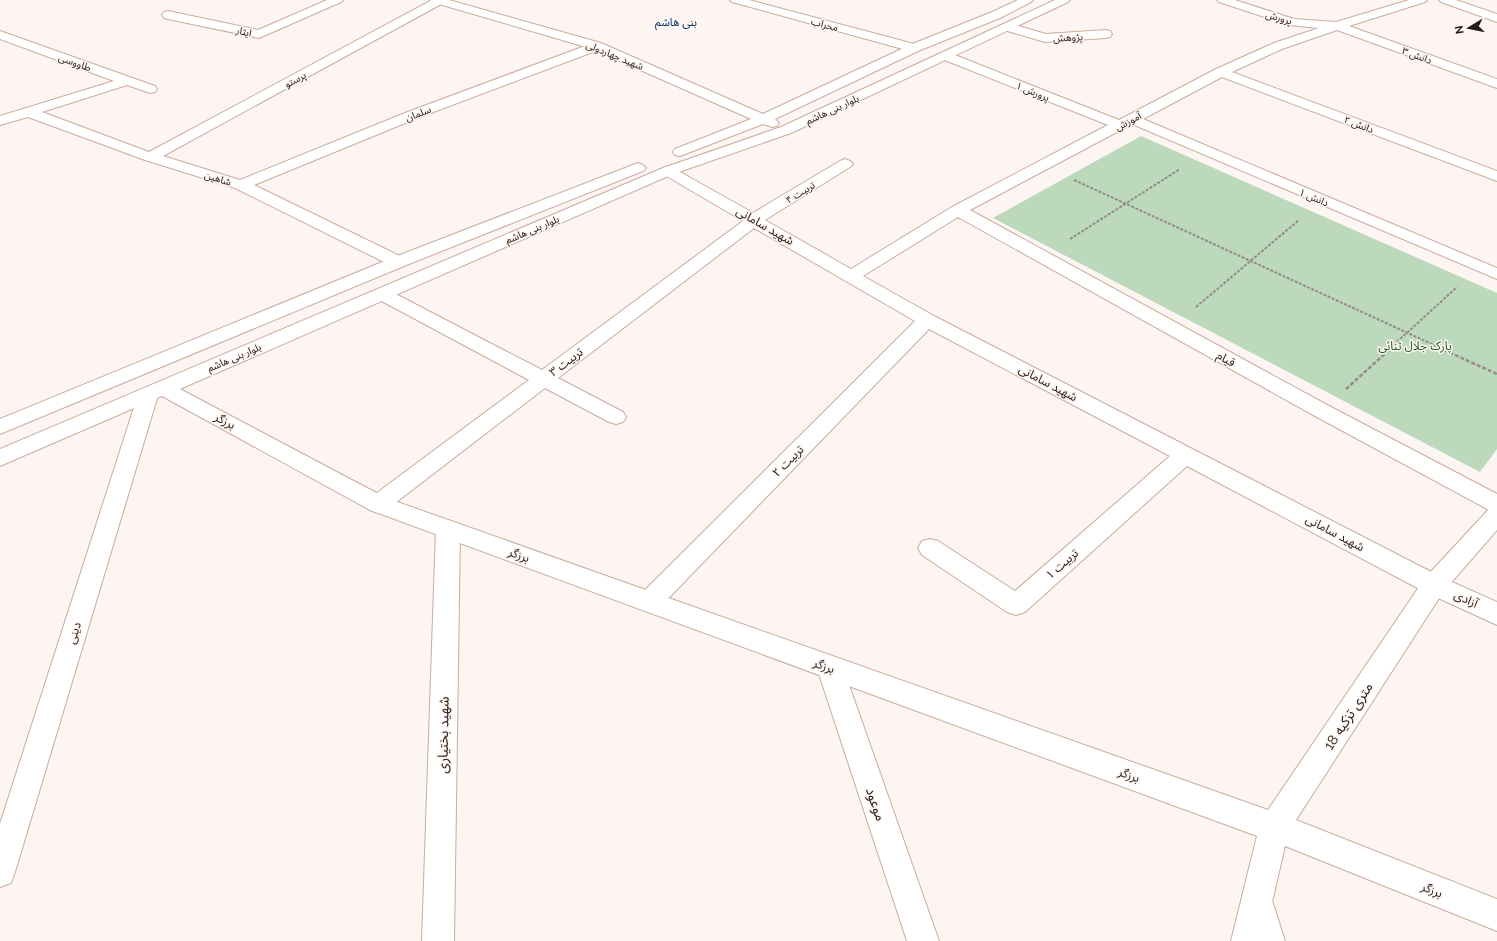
<svg xmlns="http://www.w3.org/2000/svg" width="1497" height="941" font-family="Raleway,'Noto Sans Arabic',sans-serif">
<rect width="100%" height="100%" fill="#fcf5f2"/>
<polygon fill="#bcd9bc" points="1141,136 1497,293 1497,449 1480,472 993,218"/>
<g fill="none" stroke-linecap="round" stroke-linejoin="round">
<defs>
<g id="street">
<polygon points="327,0 343,0 341,2 259,38 168,19 164,18 162,15 164,12 168,11 258,30"/>
<polygon points="432,0 447,0 445,2 163,156 240,180 405,113 593,43 601,43 603,46 601,49 415,119 254,185 404,258 407,262 404,266 398,267 392,266 235,188 145,160 28,117 0,125 0,116 114,81 0,39 0,31 155,86 157,89 155,92 150,93 127,85 42,112 149,152"/>
<polygon points="730,0 749,0 918,45 920,48 918,51 910,51 732,2"/>
<polygon points="1217,0 1235,0 1294,19 1336,22 1409,0 1427,0 1425,2 1349,26 1497,79 1497,88 1337,30 1282,49 1232,72 1497,171 1497,181 1222,77 1143,119 1497,268 1497,279 1132,124 970,210 1329,406 1497,494 1497,513 1489,510 1315,416 958,217 863,276 934,316 1443,578 1497,602 1497,625 1425,592 1187,466 1025,612 1016,615 1007,612 922,555 918,548 922,541 930,539 938,541 1015,591 1170,456 929,329 658,609 649,612 640,609 637,602 640,595 915,321 754,228 558,378 623,412 626,417 623,422 616,424 609,422 545,388 386,510 378,513 370,510 367,504 370,498 529,380 376,298 373,294 376,290 382,289 388,290 542,370 743,221 663,174 660,171 663,168 668,166 673,168 753,213 840,161 845,159 850,161 853,164 850,167 765,220 851,269 952,207 1108,125 942,59 940,56 942,53 950,53 1119,120 1216,69 1274,43 1319,28 1289,25 1219,2"/>
<polygon points="1439,0 1456,0 1497,14 1497,22 1441,2"/>
<polygon points="1008,23 1046,34 1106,30 1110,31 1112,34 1110,37 1106,38 1045,42 1004,30 1002,27 1004,24"/>
<polygon points="148,388 155,390 158,395 15,872 11,883 0,887 0,824 138,395 141,390"/>
<polygon points="448,520 456,523 460,529 454,941 422,941 436,529 440,523"/>
<polygon points="830,656 839,660 843,668 939,941 907,941 817,668 821,660"/>
<polygon points="1258,886 1269,891 1285,941 1253,941 1242,902 1247,891"/>
</g>
<g id="secondary">
<polygon points="430,0 449,0 601,43 763,114 910,45 992,12 1018,0 1033,0 1031,2 1000,18 918,51 775,119 779,123 777,126 772,127 763,124 680,156 675,155 673,152 675,149 751,119 593,49 432,2"/>
<polygon points="1055,0 1070,0 1068,2 791,133 673,174 180,389 386,498 1268,810 1425,578 1489,509 1497,506 1497,530 1443,592 1296,820 1497,899 1497,931 1285,846 1263,941 1231,941 1257,836 370,510 162,396 0,466 0,449 663,168 781,127"/>
<polygon points="638,163 643,165 646,168 643,171 404,266 0,434 0,419 392,258"/>
</g>
</defs>
<use href="#street" stroke="#cbab9c" stroke-width="2"/>
<use href="#secondary" stroke="#cbab9c" stroke-width="2"/>
<g stroke="#958c88" stroke-width="2" stroke-dasharray="3 1.5" stroke-linecap="butt">
<polyline points="1074,180 1447,351"/>
<polyline points="1070,239 1180,169"/>
<polyline points="1196,307 1299,220"/>
<polyline points="1387,351 1457,287"/>
</g>
<g stroke="#958c88" stroke-width="2.5" stroke-dasharray="4 2" stroke-linecap="butt">
<polyline points="1444,350 1497,374"/>
<polyline points="1346,389 1389,350"/>
</g>
<use href="#street" fill="#fff" fill-rule="evenodd"/>
<use href="#secondary" fill="#fff" fill-rule="evenodd"/>
</g>
<g text-anchor="middle" stroke-width="3" stroke-linejoin="round" paint-order="stroke">
<g font-size="10" fill="#261a14" stroke="#fcf5f2">
<text transform="translate(1279 17) rotate(16)" y="4">پرورش</text>
<text transform="translate(825 24) rotate(15)" y="4">محراب</text>
<text transform="translate(244 31) rotate(12)" y="4">ایثار</text>
<text transform="translate(1068 37) rotate(-3)" y="4">پژوهش</text>
<text transform="translate(615 55) rotate(22)" y="4">شهید چهاردولی</text>
<text transform="translate(1417 55) rotate(20)" y="4">دانش ۳</text>
<text transform="translate(75 62) rotate(20)" y="4">طاووسی</text>
<text transform="translate(295 79) rotate(-28)" y="4">پرستو</text>
<text transform="translate(1033 91) rotate(22)" y="4">پرورش ۱</text>
<text transform="translate(832 109) rotate(-25)" y="4">بلوار بنی هاشم</text>
<text transform="translate(418 113) rotate(-21)" y="4">سلمان</text>
<text transform="translate(1128 121) rotate(-28)" y="4">آموزش</text>
<text transform="translate(1359 124) rotate(21)" y="4">دانش ۲</text>
<text transform="translate(218 178) rotate(17)" y="4">شاهین</text>
<text transform="translate(800 192) rotate(-32)" y="4">تربیت ۴</text>
<text transform="translate(1314 197) rotate(23)" y="4">دانش ۱</text>
<text transform="translate(532 229) rotate(-23)" y="4">بلوار بنی هاشم</text>
<text transform="translate(234 357) rotate(-23)" y="4">بلوار بنی هاشم</text>
</g>
<g font-size="11" fill="#043063" stroke="#fcf5f2">
<text x="676" y="26">بنی هاشم</text>
</g>
<g font-size="12" fill="#261a14" stroke="#fcf5f2">
<text transform="translate(765 226) rotate(30)" y="4">شهید سامانی</text>
<text transform="translate(1226 359) rotate(29)" y="4">قیام</text>
<text transform="translate(566 362) rotate(-37)" y="4">تربیت ۳</text>
<text transform="translate(1048 383) rotate(28)" y="4">شهید سامانی</text>
<text transform="translate(225 421) rotate(28)" y="4">برزگر</text>
<text transform="translate(788 461) rotate(-45)" y="4">تربیت ۲</text>
<text transform="translate(1335 533) rotate(28)" y="4">شهید سامانی</text>
<text transform="translate(519 555) rotate(20)" y="4">برزگر</text>
<text transform="translate(1062 564) rotate(-41)" y="4">تربیت ۱</text>
<text transform="translate(1466 599) rotate(25)" y="4">آزادی</text>
<text transform="translate(74 633) rotate(-73)" y="4">دینی</text>
<text transform="translate(824 666) rotate(20)" y="4">برزگر</text>
<text transform="translate(1129 775) rotate(20)" y="4">برزگر</text>
<text transform="translate(1432 890) rotate(22)" y="4">برزگر</text>
</g>
<g font-size="12" fill="#225825" stroke="#fcf5f2">
<text x="1415" y="350">پارک جلال ثنائی</text>
</g>
<g font-size="14" fill="#261a14" stroke="#fcf5f2">
<text transform="translate(1348 716) rotate(-57)" y="5">18 متری تزکیه</text>
<text transform="translate(443 735) rotate(-89)" y="5">شهید بختیاری</text>
<text transform="translate(876 804) rotate(71)" y="5">موعود</text>
</g>
</g>
<g transform="translate(1469 28) rotate(260)" stroke="#fcf5f2" stroke-width="3" paint-order="stroke">
<path d="M0-3L7 15L0 10L-7 15Z" fill="#261a14"/>
<text y="-6" font-size="11" font-weight="bold" text-anchor="middle" fill="#261a14">N</text>
</g>
</svg>
